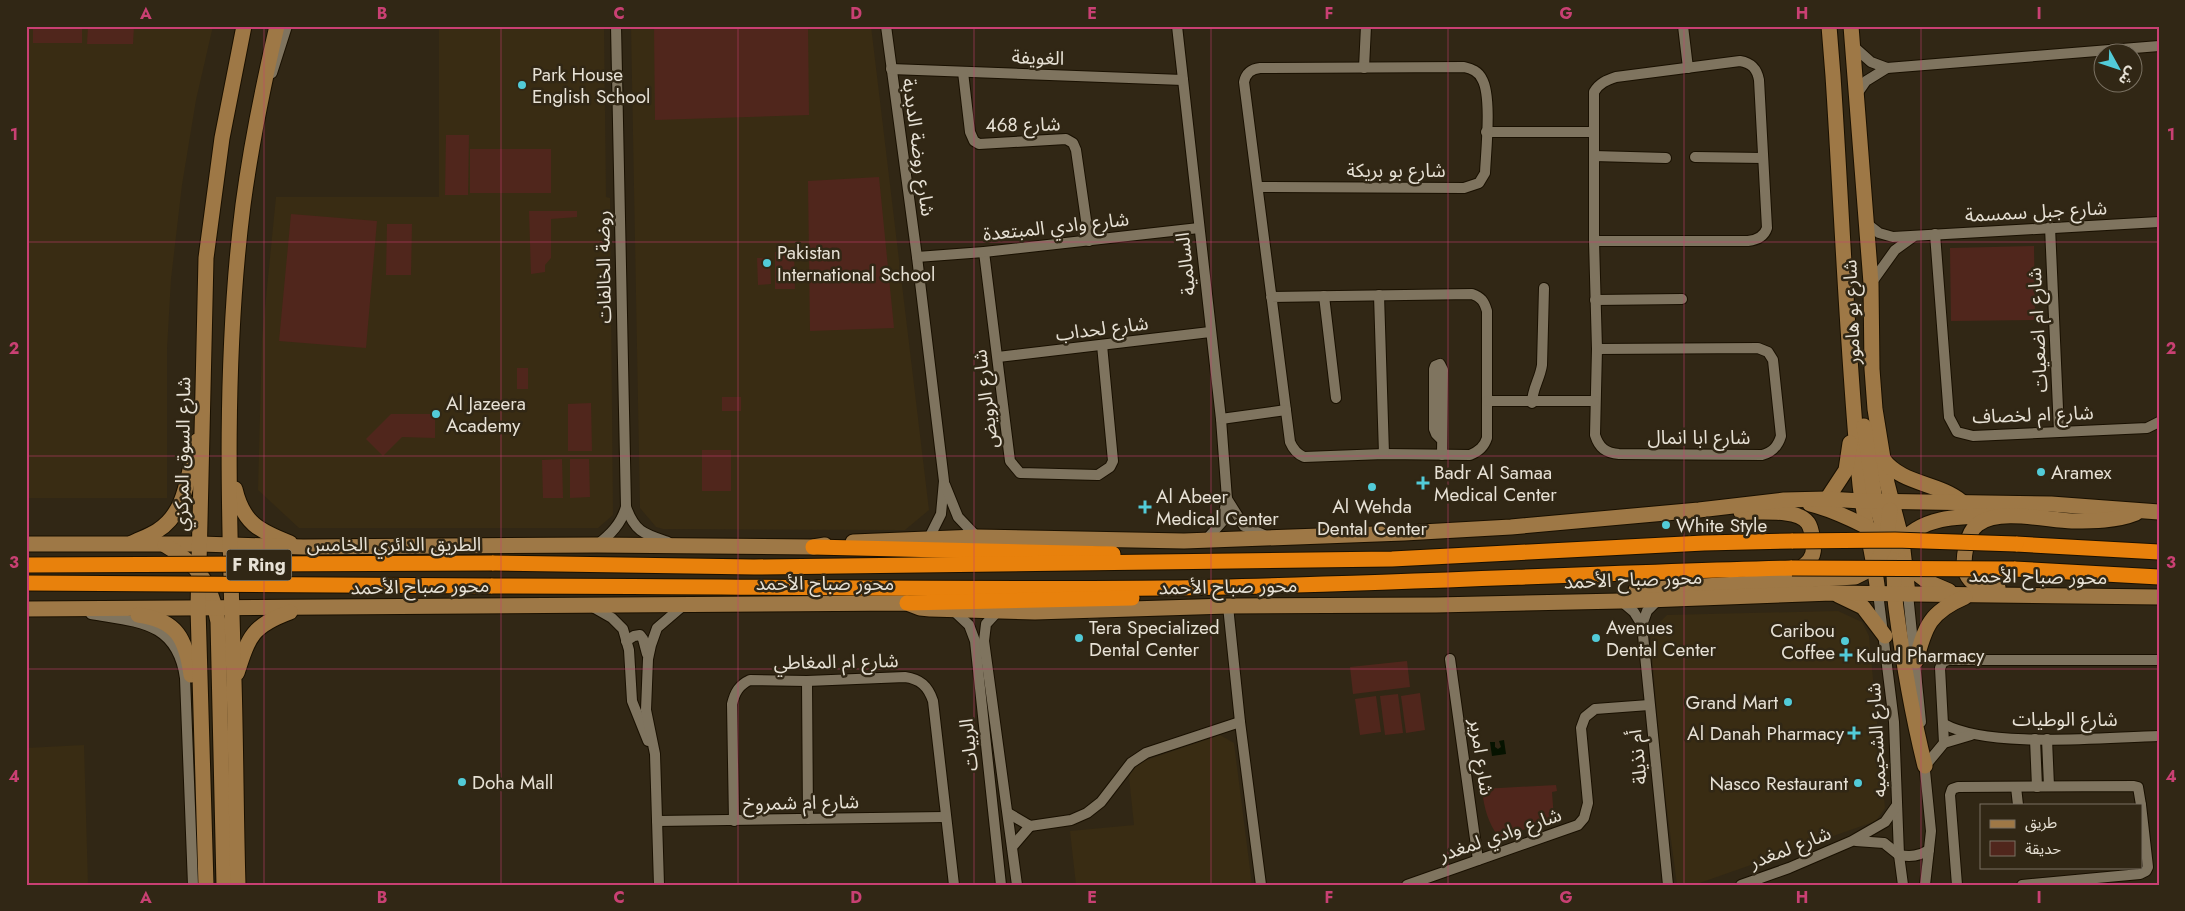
<svg xmlns="http://www.w3.org/2000/svg" width="2185" height="911" font-family="Jost,'Noto Sans Arabic',sans-serif">
<rect width="100%" height="100%" fill="#312715"/>
<g fill="#392c13">
<polygon points="26,26 213,26 196,100 182,185 171,279 167,349 167,498 26,498"/>
<polygon points="439,26 604,26 606,197 610,198 613,515 598,528 299,528 258,490 262,338 276,197 439,197"/>
<polygon points="631,26 871,26 929,510 905,530 663,529 656,527 640,508"/>
<polygon points="1838,611 1862,622 1869,636 1885,808 1876,821 1694,885 1677,885 1662,772 1650,632 1667,615"/>
<polygon points="1220,735 1234,743 1252,885 1076,885 1070,831 1134,825 1129,777 1135,764"/>
<polygon points="84,745 88,885 26,885 26,748"/>
</g>
<g fill="#50261c">
<rect x="33" y="26" width="49" height="17"/>
<polygon points="88,26 134,26 133,44 87,44"/>
<polygon points="654,26 808,26 809,115 655,120"/>
<polygon points="446,135 469,135 468,195 445,195"/>
<rect x="470" y="149" width="81" height="44"/>
<polygon points="879,177 894,328 810,331 808,181"/>
<polygon points="529,211 577,211 577,217 551,219 551,258 545,265 545,272 531,274"/>
<polygon points="291,214 377,221 366,348 279,341"/>
<polygon points="387,224 412,224 411,275 386,275"/>
<polygon points="2034,246 2035,320 1951,321 1950,248"/>
<polygon points="775,252 794,252 795,289 775,289"/>
<polygon points="757,258 770,258 771,284 758,285"/>
<rect x="517" y="368" width="11" height="21"/>
<rect x="722" y="397" width="19" height="14"/>
<polygon points="591,403 592,451 568,451 568,404"/>
<polygon points="391,414 435,414 435,438 402,437 383,456 366,439"/>
<rect x="702" y="450" width="29" height="41"/>
<polygon points="562,459 563,498 543,498 542,460"/>
<polygon points="570,459 589,459 590,497 570,498"/>
<polygon points="1407,661 1410,687 1353,694 1350,667"/>
<polygon points="1420,693 1425,730 1406,733 1401,696"/>
<polygon points="1398,694 1403,733 1385,735 1380,696"/>
<polygon points="1376,696 1381,732 1360,735 1355,699"/>
<path d="M1556,785L1557,791L1552,792L1554,819L1499,838C1488,822 1484,809 1482,789Z"/>
</g>
<polygon fill="#061300" points="1504,740 1506,754 1492,756 1490,742 1495,742 1495,747 1498,749 1501,747 1499,741"/>
<g fill="none" stroke-linecap="round" stroke-linejoin="round">
<defs>
<g id="street">
<polyline points="886,26 917,257 944,481 941,514 929,538"/>
<polyline points="1177,26 1221,419 1227,499 1222,522 1206,540"/>
<polyline points="1683,26 1688,68"/>
<polyline points="1853,46 1871,62 1887,68 2159,46"/>
<polyline points="1364,68 1366,26"/>
<polyline points="891,69 1183,80"/>
<polyline points="963,72 970,132 974,141 979,144 1066,139 1073,143 1076,150 1089,241"/>
<polyline points="272,73 287,26"/>
<polyline points="1857,94 1866,81 1887,68"/>
<polyline points="1486,132 1594,132"/>
<polyline points="1594,156 1666,158"/>
<polyline points="1695,157 1763,158"/>
<path d="M1258,187L1464,188L1479,183L1485,173C1486,151 1492,96 1482,79C1478,71 1472,69 1464,67L1260,68C1251,69 1246,73 1244,82C1260,202 1275,322 1290,442C1293,449 1297,454 1304,457L1384,454L1470,455C1479,451 1484,447 1487,438V311C1484,301 1481,297 1472,294L1271,297"/>
<polyline points="1866,223 1879,233 1893,237 2159,222"/>
<polyline points="2050,227 2059,431"/>
<polyline points="1935,234 1949,417 1957,432 1973,436 2147,428 2159,422"/>
<path d="M1594,241H1748C1757,240 1764,237 1767,228L1759,80C1757,69 1752,63 1740,61L1616,77C1607,80 1599,83 1594,92V241L1597,349L1595,435C1599,448 1606,453 1619,454L1762,455C1773,452 1778,446 1781,436L1773,360L1768,352L1758,348L1597,349"/>
<polyline points="984,252 1010,461 1020,473 1098,475 1110,467 1113,461 1102,345"/>
<polyline points="917,257 984,252 1199,228"/>
<polyline points="1872,282 1895,250 1913,237"/>
<polyline points="1379,295 1384,454"/>
<polyline points="1324,296 1336,398"/>
<polyline points="1595,300 1682,299"/>
<polyline points="998,357 1210,332"/>
<polyline points="1487,401 1594,401"/>
<path d="M1532,403C1532,389 1540,379 1542,365L1544,288"/>
<polyline points="1221,419 1286,410"/>
<polyline points="1441,439 1436,434 1434,429 1434,369 1435,366 1440,364 1443,370 1442,455"/>
<polyline points="945,485 958,517 977,537"/>
<polyline points="1227,499 1244,526 1264,535"/>
<path d="M626,507C635,532 644,534 668,542"/>
<path d="M597,545C611,534 621,524 626,507L616,26"/>
<polyline points="1878,593 1894,722 1899,855 1903,885"/>
<polyline points="1908,594 1921,722"/>
<polyline points="1658,600 1647,611 1642,625 1668,885"/>
<polyline points="1621,601 1634,612 1642,625"/>
<polyline points="591,606 612,618 623,629 629,650 632,701 648,741"/>
<polyline points="1228,606 1240,722 1261,885"/>
<polyline points="953,610 969,625 975,641 1001,885"/>
<polyline points="998,611 986,624 984,641 1017,885"/>
<path d="M91,614C137,622 177,621 185,678L193,885"/>
<polyline points="626,641 634,636 640,635 643,639 647,654"/>
<polyline points="1450,659 1478,860"/>
<polyline points="807,681 808,819"/>
<path d="M1944,724C1989,749 2105,737 2159,736"/>
<polyline points="2035,739 2037,787"/>
<polyline points="2047,739 2049,786"/>
<polyline points="1944,743 1940,668 1943,662 1948,660 2159,660"/>
<polyline points="1924,761 1931,831 1925,885"/>
<polyline points="1925,766 1944,743 1971,735"/>
<polyline points="2016,787 2018,805"/>
<polyline points="1008,813 1030,826 1071,820 1087,813 1101,802 1131,763 1146,753 1240,722"/>
<polyline points="657,821 945,817"/>
<path d="M734,821L732,704C735,692 739,685 750,680L807,681L905,677C920,679 928,686 933,701L954,885"/>
<polyline points="1856,841 1884,843 1899,855"/>
<polyline points="1012,847 1030,826"/>
<path d="M1899,855C1911,857 1919,856 1929,850"/>
<polyline points="659,885 655,754 646,710 648,659 651,645 657,628 685,604"/>
<polyline points="1407,885 1578,825 1584,818 1588,803 1581,728 1585,717 1595,709 1649,705"/>
<polyline points="1741,885 1789,868 1852,841 1885,822 1897,805"/>
<polyline points="1957,885 1950,795 1952,789 1958,787 2134,786 2138,787 2141,805"/>
<polyline points="2022,885 2140,874 2146,871 2148,867 2141,805"/>
</g>
<g id="secondary">
<path d="M1829,26L1833,76C1842,213 1847,349 1860,485C1864,521 1874,557 1878,593"/>
<polyline points="1851,26 1871,283 1872,369 1875,409 1887,483 1902,541 1908,594"/>
<polyline points="1864,426 1875,500 1886,538"/>
<path d="M1883,459C1902,485 1938,482 1962,502"/>
<path d="M235,489C243,523 259,531 290,543"/>
<polyline points="1827,499 1846,470 1850,443"/>
<path d="M1810,504C1827,508 1875,527 1885,541C1897,558 1893,587 1896,608C1903,661 1912,714 1925,766"/>
<path d="M1741,512C1758,513 1798,508 1808,523C1812,529 1812,536 1813,542C1816,558 1807,564 1795,572"/>
<polyline points="853,542 977,537 1184,541 1404,533 1511,527 1699,510 1784,500 1827,499 1862,501 2051,504 2159,512"/>
<path d="M132,543C140,539 149,536 157,531C188,512 187,473 197,441"/>
<polyline points="26,544 200,544 303,547 597,545 813,547 825,545"/>
<path d="M165,545C199,565 211,583 218,622L224,885"/>
<path d="M1898,546C1920,516 1959,516 1992,516"/>
<polyline points="1903,563 1928,582 1949,591"/>
<path d="M1998,587C1987,587 1975,588 1968,577C1962,568 1964,556 1966,547C1968,538 1971,529 1978,524C1999,508 2046,520 2072,521C2093,521 2116,521 2136,513"/>
<polyline points="1636,590 1855,577 1875,567 1886,543 1890,510"/>
<polyline points="1838,595 1863,607 1885,636"/>
<polyline points="26,609 907,603 920,608 930,609 1035,612 1228,606 1436,605 1621,601 1832,593 2159,597"/>
<path d="M138,615C177,620 186,639 191,675"/>
<path d="M1916,661C1925,626 1930,612 1965,597"/>
<path d="M237,673C249,636 252,626 290,612"/>
<polyline points="206,885 198,608 206,258 222,138 244,26"/>
<path d="M238,885C236,817 236,749 234,681C229,523 223,363 243,205C251,145 263,86 277,26"/>
</g>
<g id="highway">
<polyline points="2016,544 2159,552"/>
<polyline points="813,547 1113,554"/>
<polyline points="492,563 754,567 1392,559 1704,543 1793,541"/>
<polyline points="2014,569 2159,577"/>
<path d="M491,586C716,586 941,590 1165,588C1374,585 1583,573 1792,568"/>
<polyline points="907,603 1132,598"/>
</g>
</defs>
<use href="#street" stroke="#191001" stroke-width="12"/>
<use href="#secondary" stroke="#191001" stroke-width="17"/>
<use href="#highway" stroke="#191001" stroke-width="17"/>
<use href="#street" stroke="#7f745f" stroke-width="10"/>
<use href="#secondary" stroke="#9e7846" stroke-width="15"/>
<use href="#highway" stroke="#e8810c" stroke-width="15"/>
<defs>
<g id="highway-bridge">
<polyline points="1793,541 1895,540 2016,544"/>
<polyline points="26,565 492,563"/>
<polyline points="1792,568 2014,569"/>
<polyline points="26,583 491,586"/>
</g>
</defs>
<use href="#highway-bridge" stroke="#191001" stroke-width="17" stroke-linecap="butt"/>
<use href="#highway-bridge" stroke="#e8810c" stroke-width="15"/>
</g>
<path fill="none" stroke="#c94073" stroke-width="1" stroke-opacity="0.55" d="M264,26V885M501,26V885M738,26V885M974,26V885M1211,26V885M1448,26V885M1684,26V885M1921,26V885M26,242H2159M26,456H2159M26,669H2159"/>
<g fill="#52cbd8" stroke="#312715" stroke-width="2">
<circle cx="522" cy="85" r="5"/>
<circle cx="767" cy="263" r="5"/>
<circle cx="436" cy="414" r="5"/>
<circle cx="2041" cy="472" r="5"/>
<path d="M1420.5 475.5h5v5h5v5h-5v5h-5v-5h-5v-5h5z"/>
<circle cx="1372" cy="487" r="5"/>
<path d="M1142.5 499.5h5v5h5v5h-5v5h-5v-5h-5v-5h5z"/>
<circle cx="1666" cy="525" r="5"/>
<circle cx="1079" cy="638" r="5"/>
<circle cx="1596" cy="638" r="5"/>
<circle cx="1845" cy="641" r="5"/>
<path d="M1843.5 647.5h5v5h5v5h-5v5h-5v-5h-5v-5h5z"/>
<circle cx="1788" cy="702" r="5"/>
<path d="M1851.5 725.5h5v5h5v5h-5v5h-5v-5h-5v-5h5z"/>
<circle cx="462" cy="782" r="5"/>
<circle cx="1858" cy="783" r="5"/>
</g>
<g text-anchor="middle" stroke-width="5" stroke-linejoin="round" paint-order="stroke">
<rect fill="#312715" stroke="#b0a99b" stroke-width="1" x="226.5" y="549.5" width="65" height="31" rx="4"/>
<g font-size="18" font-weight="bold" fill="#e7e1d5">
<text x="259" y="571">F Ring</text>
</g>
<g font-size="19" fill="#e7e1d5" stroke="#312715">
<text transform="translate(1038 57) rotate(2)" y="7">الغويفة</text>
<text transform="translate(1023 124) rotate(-1)" y="7">شارع 468</text>
<text transform="translate(919 147) rotate(82)" y="7">شارع روضة الدبدبة</text>
<text x="1396" y="177">شارع بو بريكة</text>
<text transform="translate(2036 211) rotate(-3)" y="7">شارع جبل سمسمة</text>
<text transform="translate(1056 226) rotate(-6)" y="7">شارع وادي المبتعدة</text>
<text transform="translate(1185 264) rotate(-96)" y="7">السالمية</text>
<text transform="translate(603 267) rotate(-91)" y="7">روضة الخالفات</text>
<text transform="translate(1851 312) rotate(-92)" y="7">شارع بو هامور</text>
<text transform="translate(1102 328) rotate(-7)" y="7">شارع لحداب</text>
<text transform="translate(2037 330) rotate(-93)" y="7">شارع ام اضعيات</text>
<text transform="translate(985 399) rotate(-97)" y="7">شارع الرويض</text>
<text transform="translate(2033 414) rotate(-2)" y="7">شارع ام لخصاف</text>
<text x="1699" y="444">شارع ابا انمال</text>
<text transform="translate(182 454) rotate(-89)" y="7">شارع السوق المركزي</text>
<text x="394" y="551">الطريق الدائري الخامس</text>
<text transform="translate(2038 576) rotate(1)" y="7">محور صباح الأحمد</text>
<text transform="translate(1633 579) rotate(-2)" y="7">محور صباح الأحمد</text>
<text x="825" y="590">محور صباح الأحمد</text>
<text transform="translate(420 586) rotate(-1)" y="7">محور صباح الأحمد</text>
<text transform="translate(1228 586) rotate(-1)" y="7">محور صباح الأحمد</text>
<text transform="translate(836 661) rotate(-1)" y="7">شارع ام المغاطي</text>
<text x="2065" y="726">شارع الوطيات</text>
<text transform="translate(1876 740) rotate(-93)" y="7">شارع الشحيميه</text>
<text transform="translate(968 745) rotate(-96)" y="7">الربيات</text>
<text transform="translate(1482 757) rotate(82)" y="7">شارع امرير</text>
<text transform="translate(1637 757) rotate(-96)" y="7">أم نذيلة</text>
<text transform="translate(801 802) rotate(-1)" y="7">شارع ام شمروخ</text>
<text transform="translate(1500 834) rotate(-19)" y="7">شارع وادي لمغدر</text>
<text transform="translate(1790 847) rotate(-21)" y="7">شارع لمغدر</text>
</g>
<g font-size="19" fill="#e7e1d5" stroke="#312715" text-anchor="start">
<text x="532" y="81">Park House<tspan x="532" dy="22">English School</tspan></text>
<text x="777" y="259">Pakistan<tspan x="777" dy="22">International School</tspan></text>
<text x="446" y="410">Al Jazeera<tspan x="446" dy="22">Academy</tspan></text>
<text x="1434" y="479">Badr Al Samaa<tspan x="1434" dy="22">Medical Center</tspan></text>
<text x="2051" y="479">Aramex</text>
<text x="1156" y="503">Al Abeer<tspan x="1156" dy="22">Medical Center</tspan></text>
<text x="1372" y="513" text-anchor="middle">Al Wehda<tspan x="1372" dy="22">Dental Center</tspan></text>
<text x="1676" y="532">White Style</text>
<text x="1089" y="634">Tera Specialized<tspan x="1089" dy="22">Dental Center</tspan></text>
<text x="1606" y="634">Avenues<tspan x="1606" dy="22">Dental Center</tspan></text>
<text x="1835" y="637" text-anchor="end">Caribou<tspan x="1835" dy="22">Coffee</tspan></text>
<text x="1856" y="662">Kulud Pharmacy</text>
<text x="1778" y="709" text-anchor="end">Grand Mart</text>
<text x="1844" y="740" text-anchor="end">Al Danah Pharmacy</text>
<text x="472" y="789">Doha Mall</text>
<text x="1848" y="790" text-anchor="end">Nasco Restaurant</text>
</g>
</g>
<rect width="2185" height="911" fill="none" stroke="#312715" stroke-width="55"/>
<rect x="1980" y="804" width="162" height="65" fill="#312715" stroke="#7a7162"/>
<rect x="1990" y="820" width="25" height="8" fill="#9e7846" stroke="#7a7162"/>
<text x="2025" y="828" font-size="15" fill="#e7e1d5">طريق</text>
<rect x="1990" y="841" width="25" height="15" fill="#50261c" stroke="#7a7162"/>
<text x="2025" y="854" font-size="15" fill="#e7e1d5">حديقة</text>
<g transform="translate(2118 68) rotate(130)"><circle r="24" fill="#312715" stroke="#7a7162"/>
<path d="M0-4L9 19L0 12L-9 19Z" fill="#52cbd8"/>
<text y="-8" font-size="14" font-weight="bold" text-anchor="middle" fill="#e7e1d5">ش</text>
</g>
<rect x="28" y="28" width="2130" height="856" fill="none" stroke="#c94073" stroke-width="2"/>
<g font-size="16" text-anchor="middle" font-weight="bold" fill="#c94073">
<text x="146" y="19">A</text>
<text x="382" y="19">B</text>
<text x="619" y="19">C</text>
<text x="856" y="19">D</text>
<text x="1092" y="19">E</text>
<text x="1329" y="19">F</text>
<text x="1566" y="19">G</text>
<text x="1802" y="19">H</text>
<text x="2039" y="19">I</text>
<text x="14" y="140">1</text>
<text x="2171" y="140">1</text>
<text x="14" y="354">2</text>
<text x="2171" y="354">2</text>
<text x="14" y="568">3</text>
<text x="2171" y="568">3</text>
<text x="14" y="782">4</text>
<text x="2171" y="782">4</text>
<text x="146" y="903">A</text>
<text x="382" y="903">B</text>
<text x="619" y="903">C</text>
<text x="856" y="903">D</text>
<text x="1092" y="903">E</text>
<text x="1329" y="903">F</text>
<text x="1566" y="903">G</text>
<text x="1802" y="903">H</text>
<text x="2039" y="903">I</text>
</g>
</svg>
